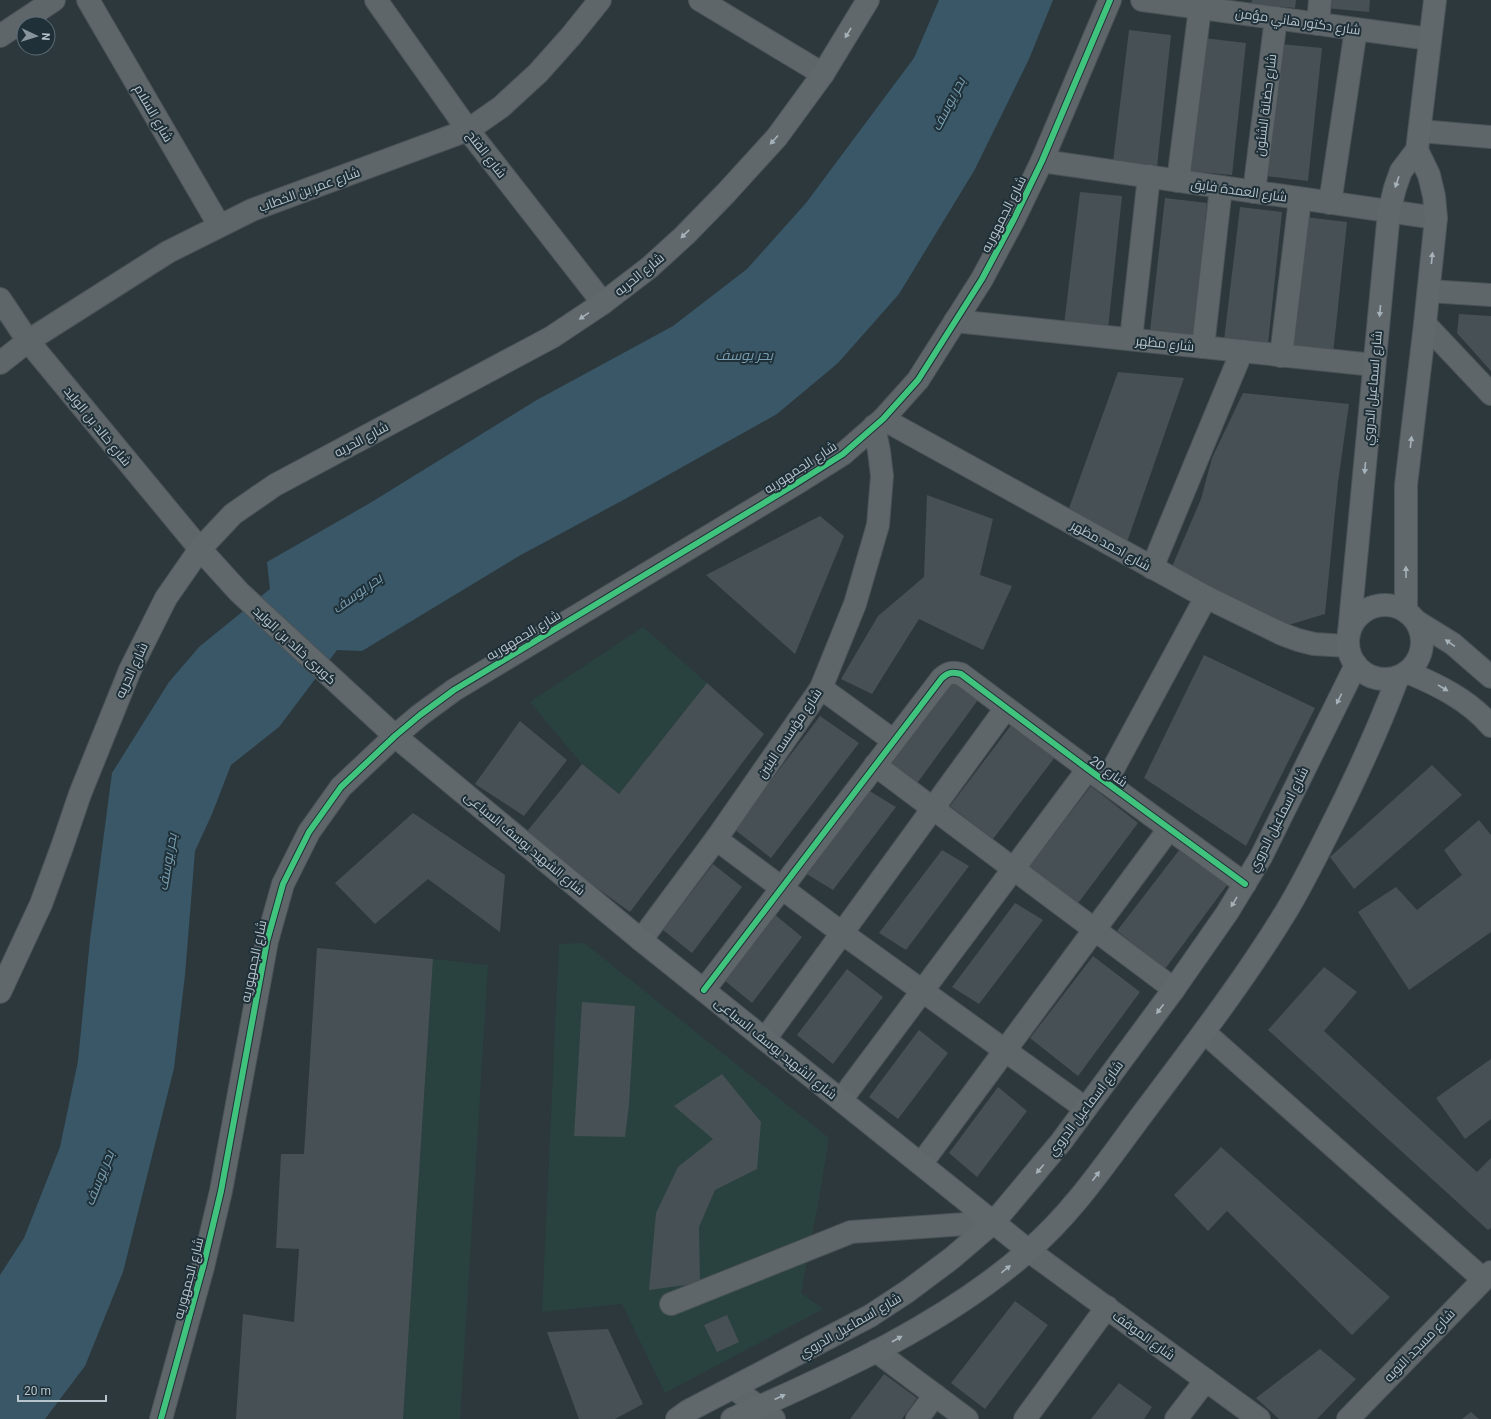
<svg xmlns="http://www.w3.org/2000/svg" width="1491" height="1419" font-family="Roboto,Cairo,sans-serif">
<rect width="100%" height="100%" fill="#2d383d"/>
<g fill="#294240">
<polygon points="643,627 707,683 619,794 582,764 530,702"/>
<polygon points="584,943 829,1138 818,1204 801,1293 823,1309 665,1393 622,1304 542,1312 559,944"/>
<polygon points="433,959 488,965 460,1419 403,1419"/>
</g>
<polygon fill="#395766" points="939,0 1053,0 1029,59 974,171 899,294 838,363 777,414 627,498 519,556 362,651 337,650 279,727 231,765 212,814 195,851 185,975 174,1068 123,1272 85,1366 45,1419 0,1419 0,1275 24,1238 60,1147 78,1061 90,940 112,773 169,682 199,647 270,589 267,562 370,503 535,401 673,326 747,269 806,203 914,58"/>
<g fill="#475054">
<polygon points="1252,0 1296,0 1295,8 1251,4"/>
<polygon points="1326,0 1370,0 1369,12 1325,8"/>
<polygon points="1129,30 1171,35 1157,167 1113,162"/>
<polygon points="1204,38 1246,43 1232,175 1188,171"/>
<polygon points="1280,44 1322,48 1308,181 1265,176"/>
<polygon points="1080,192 1122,196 1108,329 1064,325"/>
<polygon points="1165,198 1207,203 1194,335 1150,331"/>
<polygon points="1240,207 1282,212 1268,344 1224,340"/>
<polygon points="1305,217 1347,222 1333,354 1290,349"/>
<polygon points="1459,314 1491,316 1491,371 1457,333"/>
<polygon points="1118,372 1184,378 1126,545 1068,511"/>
<polygon points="1243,393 1349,404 1338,482 1325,614 1275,629 1171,569 1201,499 1212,458"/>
<polygon points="927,495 993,519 980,575 1012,586 983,650 919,619 872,694 841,679 878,616 924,577"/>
<polygon points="820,516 844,536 795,654 706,575"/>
<polygon points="1204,655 1315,708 1246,846 1144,778"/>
<polygon points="952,681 978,700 915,786 889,766"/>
<polygon points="707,683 764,734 630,912 524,835 582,764 619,794"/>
<polygon points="820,716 859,743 771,858 734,829"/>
<polygon points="520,721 567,760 524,816 475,784"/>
<polygon points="1012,724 1055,757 993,839 950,806"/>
<polygon points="1432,765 1462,795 1354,889 1330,857"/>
<polygon points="1091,786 1138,823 1076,906 1028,868"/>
<polygon points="868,790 896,807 833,890 805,873"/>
<polygon points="413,813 505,875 500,932 428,879 375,924 335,883"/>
<polygon points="1479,820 1491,835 1491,932 1409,990 1358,912 1396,887 1417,910 1462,875 1444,850"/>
<polygon points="1180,849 1227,885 1165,969 1117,931"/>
<polygon points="942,850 969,866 906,950 879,933"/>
<polygon points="713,864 742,887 692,953 663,930"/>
<polygon points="1015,903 1043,920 979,1004 952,987"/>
<polygon points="774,914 802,937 752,1003 724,980"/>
<polygon points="317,948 433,959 403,1419 236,1419 243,1314 294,1322 299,1249 276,1248 281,1154 304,1154"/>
<polygon points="1093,956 1140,992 1078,1076 1030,1038"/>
<polygon points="1324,967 1357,992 1324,1031 1477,1172 1491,1158 1491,1228 1488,1230 1268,1030"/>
<polygon points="847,969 883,997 833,1064 797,1035"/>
<polygon points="582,1002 635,1006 629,1105 625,1137 574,1136"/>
<polygon points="919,1030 948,1053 898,1119 869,1097"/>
<polygon points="1491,1059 1491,1119 1465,1139 1436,1098"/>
<polygon points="722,1074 761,1122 757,1169 715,1190 699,1227 700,1283 649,1290 656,1213 678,1167 713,1139 674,1106"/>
<polygon points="998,1087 1027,1111 977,1177 949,1153"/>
<polygon points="1221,1147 1390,1297 1352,1335 1227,1211 1208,1231 1174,1195"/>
<polygon points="1015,1301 1048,1325 985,1409 951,1383"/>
<polygon points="727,1315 739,1342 717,1352 704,1325"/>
<polygon points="608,1329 643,1404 615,1419 579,1419 547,1332"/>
<polygon points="1320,1349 1356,1379 1317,1419 1279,1419 1256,1398"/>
<polygon points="884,1374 917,1398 902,1419 850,1419"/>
<polygon points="1119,1383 1152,1407 1144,1419 1091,1419"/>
<polygon points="1471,1412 1479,1419 1462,1419"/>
</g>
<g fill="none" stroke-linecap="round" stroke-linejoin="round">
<defs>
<g id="minor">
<polyline points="88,0 219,225"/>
<polyline points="376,0 468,130 603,303"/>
<polyline points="700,0 823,74"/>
<polyline points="1142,0 1430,39"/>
<polyline points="1318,24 1320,0"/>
<polyline points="0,36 54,0"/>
<polyline points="1420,131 1491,137"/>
<polyline points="1042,161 1436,218"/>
<polyline points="1178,181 1200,8"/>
<polyline points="1254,192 1276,18"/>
<polyline points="1330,203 1356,29"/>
<polyline points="1429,291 1491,295"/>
<polyline points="0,299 28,341 200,549"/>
<polyline points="955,321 1374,365"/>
<polyline points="1425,324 1491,394"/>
<polyline points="1131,339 1149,176"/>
<polyline points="1203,347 1221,187"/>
<polyline points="1281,356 1300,199"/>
<polyline points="0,363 28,341 168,252 252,210 468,130 501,107 538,73 571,36 600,0"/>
<polyline points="883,419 1206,597 1282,634 1298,640 1314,644 1348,646"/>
<polyline points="1152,568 1242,351"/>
<polyline points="821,688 894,741"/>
<polyline points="875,765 1174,989"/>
<polyline points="1106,782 1206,597"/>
<polyline points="716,839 842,933 1085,1108"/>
<polyline points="641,940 716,839 821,688 855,604 878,525 882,476 879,451 874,426"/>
<path d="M704,990L942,678C949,672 952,672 961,674L1088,769L1245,884"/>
<polyline points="1204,1032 1483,1279"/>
<polyline points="765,1039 1006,708"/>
<polyline points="841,1100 1088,769"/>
<polyline points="921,1164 1169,829"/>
<polyline points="1029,1251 1259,1419"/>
<polyline points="671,1304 851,1232 994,1222"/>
<polyline points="876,1351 967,1419"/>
<polyline points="734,1388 774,1419"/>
<polyline points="161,1419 203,1267 221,1191 267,941 283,884 309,832 341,787 395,736 420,715 454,690 797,483 843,454 883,419 918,380 982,279 1014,219 1042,161 1110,0"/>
<polyline points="917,1419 935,1395"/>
<polyline points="1025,1419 1107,1307"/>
<polyline points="1176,1419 1206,1380"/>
<polyline points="1348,1419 1491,1272"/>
</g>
<g id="major">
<polyline points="200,549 239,592 395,736 641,940 1029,1251"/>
<circle cx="1385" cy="642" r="37"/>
<polyline points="1406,611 1406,485 1425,324 1436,218 1434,196 1429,175 1417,150"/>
<polyline points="1416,621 1453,644 1491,677"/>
<polyline points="1349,633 1389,212 1395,188 1401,171 1417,150 1435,0"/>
<path d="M1407,672C1438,685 1469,700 1491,726"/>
<polyline points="0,992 41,904 62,847 80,794 130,670 166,598 200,549 233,514 275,485 552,337 603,303 650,267 685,235 726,193 777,137 823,74 868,0"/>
<polyline points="677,1419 688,1411 870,1316 908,1291 952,1258 994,1222 1061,1142 1174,989 1227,913 1261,857 1356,665"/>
<path d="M732,1419C835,1373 942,1326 1028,1251C1075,1211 1110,1157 1147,1108C1195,1044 1245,979 1287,910C1302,885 1315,859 1328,833C1354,782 1378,730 1398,677"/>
</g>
</defs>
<use href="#minor" stroke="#4b5357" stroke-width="24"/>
<use href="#major" stroke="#4b5459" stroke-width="24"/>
<use href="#minor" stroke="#5e666a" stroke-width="22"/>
<use href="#major" stroke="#60686c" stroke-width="22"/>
<defs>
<g id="cycleway">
<path d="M704,990L942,678C949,672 952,672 961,674L1088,769L1245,884"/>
<polyline points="161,1419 203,1267 221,1191 267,941 283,884 309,832 341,787 395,736 420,715 454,690 797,483 843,454 883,419 918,380 982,279 1014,219 1042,161 1110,0"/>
</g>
</defs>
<use href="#cycleway" stroke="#1f3038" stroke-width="8"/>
<use href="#cycleway" stroke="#40c37c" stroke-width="6"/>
</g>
<defs><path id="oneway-solid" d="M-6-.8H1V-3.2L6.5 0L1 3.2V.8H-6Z"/></defs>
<g fill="#a6b2ba">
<use href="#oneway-solid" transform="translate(848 33) rotate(121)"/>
<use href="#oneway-solid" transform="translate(774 140) rotate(132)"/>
<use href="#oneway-solid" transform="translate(1397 182) rotate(109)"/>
<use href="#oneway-solid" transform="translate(685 234) rotate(136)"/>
<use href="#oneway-solid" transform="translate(1432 258) rotate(-84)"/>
<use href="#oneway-solid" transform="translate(1380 311) rotate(95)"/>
<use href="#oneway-solid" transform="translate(584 316) rotate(146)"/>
<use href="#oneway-solid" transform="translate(1411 442) rotate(-83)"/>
<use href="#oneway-solid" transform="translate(1365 468) rotate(95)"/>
<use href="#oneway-solid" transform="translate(1406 572) rotate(-91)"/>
<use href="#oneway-solid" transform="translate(1450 643) rotate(-145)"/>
<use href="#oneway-solid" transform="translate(1443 688) rotate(31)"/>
<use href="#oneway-solid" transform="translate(1339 699) rotate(116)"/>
<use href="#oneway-solid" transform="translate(1234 902) rotate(121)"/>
<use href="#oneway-solid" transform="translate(1160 1009) rotate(127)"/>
<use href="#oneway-solid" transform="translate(1040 1169) rotate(130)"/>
<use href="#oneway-solid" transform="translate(1096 1176) rotate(-53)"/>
<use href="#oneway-solid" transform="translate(1006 1269) rotate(-39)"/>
<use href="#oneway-solid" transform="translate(897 1339) rotate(-30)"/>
<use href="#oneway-solid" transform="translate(780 1397) rotate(-25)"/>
</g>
<g text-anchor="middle" stroke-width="4" stroke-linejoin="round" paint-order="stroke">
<g font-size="13" fill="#b8c5cd" stroke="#1f3038">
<text transform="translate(1298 21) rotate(8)" y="5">شارع دكتور هاني مؤمن</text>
<text transform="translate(1265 105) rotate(-83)" y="5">شارع حضانة الشئون</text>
<text transform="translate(154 113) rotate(60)" y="5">شارع السلام</text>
<text transform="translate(487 154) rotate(52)" y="5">شارع الفتح</text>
<text transform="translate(309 189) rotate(-20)" y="5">شارع عمر بن الخطاب</text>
<text transform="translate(1239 190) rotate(8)" y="5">شارع العمدة فايق</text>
<text transform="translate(1003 214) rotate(-63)" y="5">شارع الجمهوريه</text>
<text transform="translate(639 274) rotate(-39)" y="5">شارع الحريه</text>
<text transform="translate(1165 343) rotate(6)" y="5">شارع مظهر</text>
<text transform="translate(1372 388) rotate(-85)" y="5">شارع اسماعيل الدروي</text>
<text transform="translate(98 426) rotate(51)" y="5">شارع خالد بن الوليد</text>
<text transform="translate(361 439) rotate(-28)" y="5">شارع الحريه</text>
<text transform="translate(800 467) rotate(-33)" y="5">شارع الجمهوريه</text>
<text transform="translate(1111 545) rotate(29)" y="5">شارع احمد مظهر</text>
<text transform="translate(523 635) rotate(-31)" y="5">شارع الجمهوريه</text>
<text transform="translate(295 645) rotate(43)" y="5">كوبرى خالد بن الوليد</text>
<text transform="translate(131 670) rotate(-65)" y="5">شارع الحريه</text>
<text transform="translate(789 733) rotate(-56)" y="5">شارع مؤسسه البنين</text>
<text transform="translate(1109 771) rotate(36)" y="5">شارع 20</text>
<text transform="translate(1278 819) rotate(-63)" y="5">شارع اسماعيل الدروي</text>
<text transform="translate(525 843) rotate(40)" y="5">شارع الشهيد يوسف السباعى</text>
<text transform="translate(253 961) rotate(-78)" y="5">شارع الجمهوريه</text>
<text transform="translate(776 1048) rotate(39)" y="5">شارع الشهيد يوسف السباعى</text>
<text transform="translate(1085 1108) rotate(-53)" y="5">شارع اسماعيل الدروي</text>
<text transform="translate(188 1278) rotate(-75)" y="5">شارع الجمهوريه</text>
<text transform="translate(850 1325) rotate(-30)" y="5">شارع اسماعيل الدروي</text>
<text transform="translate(1144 1335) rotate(36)" y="5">شارع الموقف</text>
<text transform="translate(1419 1345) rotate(-46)" y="5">شارع مسجد التوبه</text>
</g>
<g font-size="14" font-style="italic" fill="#789eb0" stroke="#1f3038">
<text transform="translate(948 104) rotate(-63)" y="5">بحر يوسف</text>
<text x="744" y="360">بحر يوسف</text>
<text transform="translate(357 593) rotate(-36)" y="5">بحر يوسف</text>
<text transform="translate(167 862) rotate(-80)" y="5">بحر يوسف</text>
<text transform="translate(99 1178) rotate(-68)" y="5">بحر يوسف</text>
</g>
</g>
<g transform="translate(36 36) rotate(94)"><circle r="19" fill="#1f3038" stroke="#5c6c74"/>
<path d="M0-3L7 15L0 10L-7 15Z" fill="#87949b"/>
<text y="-6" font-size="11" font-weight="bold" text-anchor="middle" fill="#b8c5cd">N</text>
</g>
<path d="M18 1395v6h88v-6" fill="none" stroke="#b8c5cd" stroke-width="2"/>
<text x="24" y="1395" font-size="12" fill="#b8c5cd" stroke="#1f3038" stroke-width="3" paint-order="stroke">20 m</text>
</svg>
